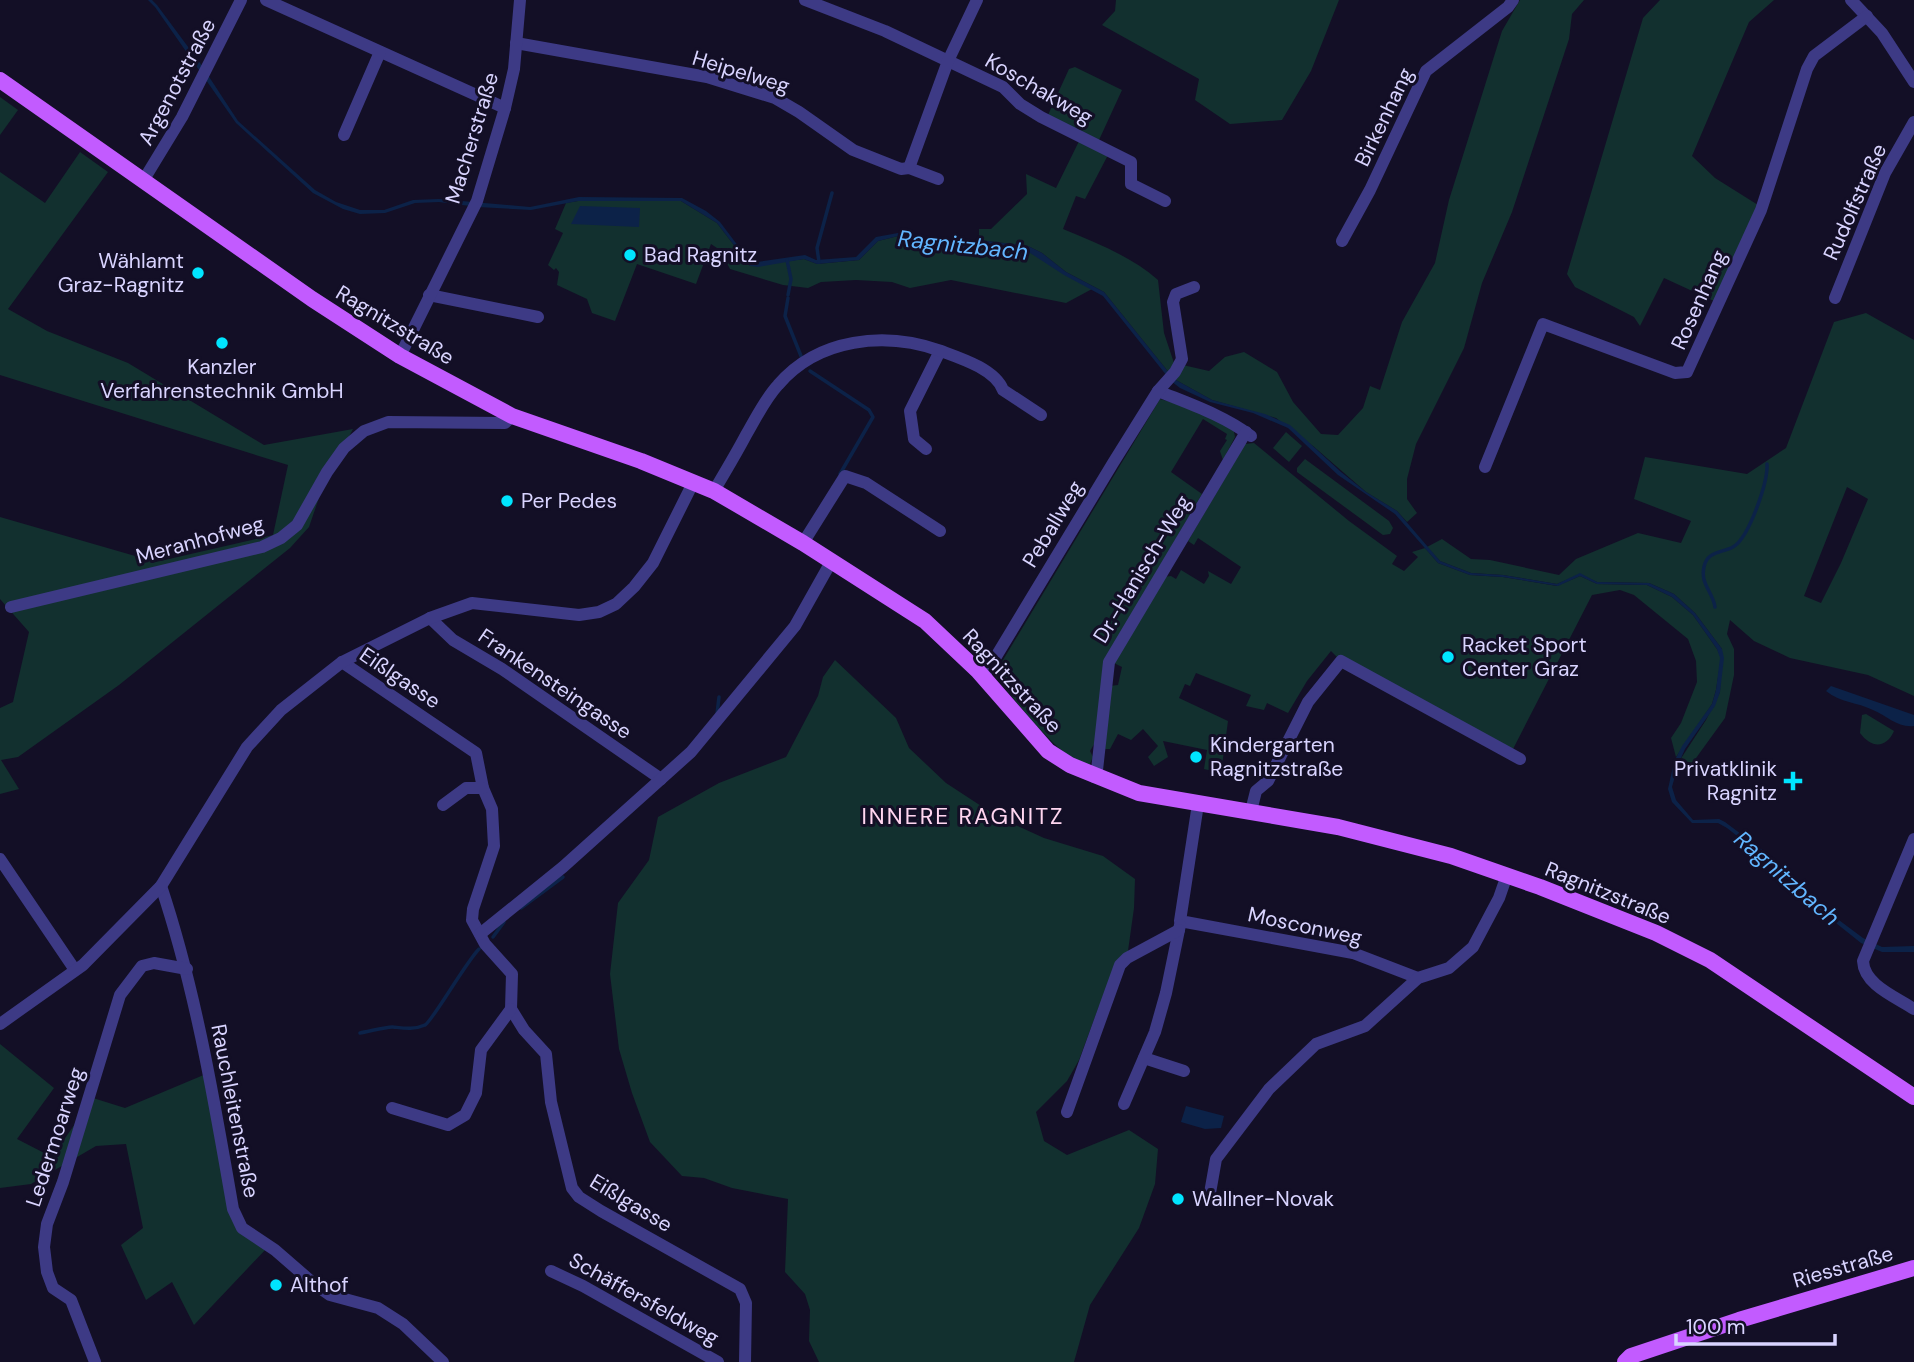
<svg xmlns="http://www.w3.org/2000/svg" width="1914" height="1362" font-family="'DM Sans',sans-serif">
<rect width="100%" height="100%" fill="#130f26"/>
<g fill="#12302f" fill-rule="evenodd">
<polygon points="1116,0 1339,0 1311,71 1282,120 1230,124 1195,100 1199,79 1102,25 1115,11"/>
<path d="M1520,0H1584L1572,14L1569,39L1512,212L1482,283L1464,348L1416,444L1407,479V499L1417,513L1407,522L1397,511L1366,492L1313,446L1276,418L1212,400L1174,379L1104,292L1066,272L1042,253L1028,246L979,240V229H991L1027,194L1026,174L1056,188L1083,133L1048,115L1069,69L1075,67L1122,90L1099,140L1108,155L1085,199L1076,196L1063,229C1096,243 1131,256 1158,280L1164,333L1174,363L1209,371L1225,357L1244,352L1277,372L1293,402L1321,434L1338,435L1363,408L1370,386L1380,390L1402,322L1435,263L1449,200L1502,31Z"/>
<polygon points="1660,0 1774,0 1749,22 1692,156 1715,178 1758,205 1714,301 1664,278 1640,326 1634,317 1575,287 1567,274 1643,18"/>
<polygon points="0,97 18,110 0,135"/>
<polygon points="80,152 108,172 8,309 47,331 128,363 264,445 353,429 323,486 309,527 290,548 119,685 18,757 1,760 19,789 0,794 0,708 13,702 29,632 0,599 0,517 156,562 273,535 288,465 0,375 0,172 45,203"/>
<polygon points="578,201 681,201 717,223 750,266 804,259 817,264 859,260 878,241 898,236 966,250 980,245 1024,249 1092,289 1066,303 951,280 910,288 892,282 856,280 821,282 808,288 783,285 730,269 720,250 711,244 696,284 637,264 615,321 592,313 587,299 557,285 559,272 556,268 554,270 548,265 563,233 555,229 566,203"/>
<path d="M1866,313L1914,340V696L1868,675L1790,658L1754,641L1730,620L1727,634L1734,649V675L1725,718L1691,765L1680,760L1706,720L1720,692L1722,649L1695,613L1674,594L1649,583L1597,582L1580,574L1557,584L1503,575L1471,573L1440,561L1427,547L1442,539L1471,559L1490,560L1559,575L1576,559L1638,533L1681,543L1691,521L1634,499L1645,457L1747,474L1786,448L1834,322ZM1847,487L1868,499L1841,563L1821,603L1804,596Z"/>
<path d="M1160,399L1203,411L1233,427L1235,437L1223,460L1220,451L1227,440L1225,439L1227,434L1203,419L1171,472L1202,494L1116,641L1096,741L1090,751L1093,757L1089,766C1057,758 1016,700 994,675Z"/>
<polygon points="1286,432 1302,446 1289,462 1273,448"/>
<polygon points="1254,443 1349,521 1397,556 1392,564 1404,571 1418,557 1412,552 1425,548 1438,563 1470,575 1503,577 1557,586 1580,576 1597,584 1647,585 1672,597 1693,615 1717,649 1721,658 1716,690 1712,704 1676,757 1671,738 1681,723 1697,682 1696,661 1688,639 1634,595 1620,590 1592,595 1513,749 1341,661 1331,651 1307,681 1288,713 1267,703 1264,710 1246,706 1251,695 1196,673 1190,686 1185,684 1179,698 1228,721 1221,773 1204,769 1207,750 1163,741 1168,757 1154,766 1148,757 1158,746 1143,729 1131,740 1118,734 1110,749 1105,749 1110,686 1118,685 1122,667 1114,663 1163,577 1171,576 1176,579 1181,570 1204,584 1209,576 1208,571 1231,584 1241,567 1198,538 1194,545 1188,541 1245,444"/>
<polygon points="1305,459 1389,521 1393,528 1390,534 1383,535 1297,472 1297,468"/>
<polygon points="835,660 896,718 909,748 946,783 998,817 1044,838 1103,856 1135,879 1134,908 1127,958 1099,1006 1079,1060 1067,1081 1036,1112 1044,1141 1067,1155 1129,1130 1158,1149 1155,1184 1139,1228 1090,1305 1074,1362 819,1362 809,1341 810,1310 805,1294 785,1272 788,1199 732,1188 704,1178 682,1176 650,1142 632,1093 619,1049 610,974 618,903 649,860 658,817 719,783 786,757 818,696 823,677"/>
<path d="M1866,714L1894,731C1886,749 1871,748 1860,733L1862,715Z"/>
<polygon points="0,1044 54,1088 17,1139 52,1157 93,1098 125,1108 206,1074 228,1211 266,1249 194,1325 172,1282 146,1300 121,1245 143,1228 126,1144 96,1146 31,1184 0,1188"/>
</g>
<g fill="#0c2248">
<polygon points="148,0 152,0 157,5 200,63 238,121 315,190 336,202 360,210 384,210 413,200 439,199 530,207 579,197 682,198 706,211 720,222 751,263 805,255 816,260 856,257 876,237 898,233 964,246 979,240 1028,246 1042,253 1066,272 1104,292 1174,379 1212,400 1265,414 1290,425 1341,472 1366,492 1397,511 1440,561 1471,573 1503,575 1557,584 1580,573 1597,582 1649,583 1674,594 1695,613 1722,649 1724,658 1720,692 1715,706 1685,749 1678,765 1672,787 1676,800 1693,820 1719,819 1725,822 1761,849 1795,878 1805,894 1816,903 1863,938 1882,947 1914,946 1914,952 1882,952 1861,943 1802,896 1793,882 1775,866 1727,828 1718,823 1692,823 1672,802 1668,789 1674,762 1682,746 1712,704 1716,690 1720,658 1717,649 1693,615 1672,597 1647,585 1597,584 1580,576 1558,586 1503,577 1470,575 1438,563 1395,514 1338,475 1288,428 1253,413 1210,402 1180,388 1171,381 1103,296 1064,275 1024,249 980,245 966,250 898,236 878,241 859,260 817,264 804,259 758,267 750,266 717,223 681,201 578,201 531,210 478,207 439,202 415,203 385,213 360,214 343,209 313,193 236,123 155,7"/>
<polygon points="580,206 640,208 639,227 571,224"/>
<path d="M1831,686L1914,715V726C1898,728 1887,716 1873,710C1857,702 1841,703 1826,691Z"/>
<polygon points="1186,1106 1224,1116 1221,1128 1205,1129 1181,1122"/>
</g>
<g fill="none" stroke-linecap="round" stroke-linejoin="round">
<g stroke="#0c2248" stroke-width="3.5">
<polyline points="787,260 791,279 788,295"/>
<polyline points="819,262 817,248 832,193"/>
<polyline points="788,298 785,316 801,356"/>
<polyline points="810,371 869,410 873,417 840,474"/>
<path d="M1715,607C1713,592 1700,584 1704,567C1707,551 1722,553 1733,547C1749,538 1768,482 1767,464"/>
<polyline points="717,714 719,697"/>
<polyline points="521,908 563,877"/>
<polyline points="493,937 504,922"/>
<path d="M360,1033C367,1032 389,1026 393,1027C403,1028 414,1030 425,1025C431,1023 466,962 479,949"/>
</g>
<g stroke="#3d3a85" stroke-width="12">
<polyline points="266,0 505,108"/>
<polyline points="805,0 885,31 1003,87 1020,104 1041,117 1131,162 1131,184 1165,201"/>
<polyline points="1851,0 1882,33 1914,82"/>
<polyline points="516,43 707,77 775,98 799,112 853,150 901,169 909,168 938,179"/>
<polyline points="344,135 380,52"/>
<polyline points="909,168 948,61 977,0"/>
<polyline points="143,181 182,117 241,0"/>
<polyline points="1342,241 1370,190 1426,71 1508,7 1513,0"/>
<polyline points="429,295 538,317"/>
<polyline points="1835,298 1885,173 1914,122"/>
<polyline points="400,356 477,201 505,108 514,69 520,0"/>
<path d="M1158,391C1190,404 1223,415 1251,436"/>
<polyline points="926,449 914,439 910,411 940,351"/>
<polyline points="1485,467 1543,324 1675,373 1687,372 1761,210 1807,69 1814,56 1867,16"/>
<path d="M714,491C725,472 736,454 746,435C756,418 765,399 778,385C818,338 885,331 941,351C960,358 995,369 1003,390L1041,415"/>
<polyline points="803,543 845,476 866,483 940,531"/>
<polyline points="11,607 262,547 281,538 297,525 327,472 344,448 364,431 388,422 505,423 512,416"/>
<polyline points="430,618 453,640 502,669 661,779"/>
<polyline points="342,662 476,753 483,788 492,809 494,846 473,909 472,920 485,944 512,974 511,1009 524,1030 546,1054 551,1102 572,1188 579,1197 601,1211 740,1289 746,1303 745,1362"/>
<polyline points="983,678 1113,463 1158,391 1175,372 1182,359 1173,302 1176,294 1194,287"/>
<polyline points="1094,777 1097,770 1109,662 1246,432"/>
<polyline points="1198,804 1180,921 1353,953 1418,978"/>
<polyline points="443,805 466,788 483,788"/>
<polyline points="1251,811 1256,791 1268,781 1308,702 1341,661 1520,759"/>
<path d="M1914,839L1863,961C1864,985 1896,997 1914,1009"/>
<polyline points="0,859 75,970"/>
<path d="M161,886C196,991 214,1100 233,1209L242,1228L275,1250L313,1283L330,1295L378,1308L403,1324L443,1362"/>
<polyline points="480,934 563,867 691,752 795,626 831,562"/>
<polyline points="0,1024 83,965 161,886 247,747 281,710 342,662 430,618 472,603 579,615 599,612 616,604 634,587 653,563 694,481"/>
<polyline points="1144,1058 1184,1071"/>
<polyline points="1124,1104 1155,1032 1166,993 1180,925"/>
<polyline points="392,1108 448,1125 465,1115 476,1093 481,1050 511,1009"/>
<polyline points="1067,1112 1120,965 1127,958 1179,930"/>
<polyline points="1210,1193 1216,1159 1269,1089 1316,1044 1365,1026 1418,978 1449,968 1473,947 1499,898 1507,875"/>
<polyline points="551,1271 583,1286 718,1362"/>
<polyline points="95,1362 71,1300 53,1288 47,1272 44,1247 47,1224 63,1182 120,995 142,966 154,963 187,969"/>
</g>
<g stroke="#c25bff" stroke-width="16">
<polyline points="0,80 312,299 400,356 512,416 641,461 714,491 803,543 925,621 978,671 1048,751 1070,765 1139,793 1338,827 1451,856 1540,887 1656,933 1710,960 1914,1097"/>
<polyline points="1625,1362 1631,1356 1739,1320 1914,1268"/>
</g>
</g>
<g fill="#00e5ff" stroke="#130f26" stroke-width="2.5">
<circle cx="630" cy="255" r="7"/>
<circle cx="198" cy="273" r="7"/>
<circle cx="222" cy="343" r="7"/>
<circle cx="507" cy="501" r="7"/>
<circle cx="1448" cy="657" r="7"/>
<circle cx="1196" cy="757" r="7"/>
<path d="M1789.5 770.5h7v7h7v7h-7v7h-7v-7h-7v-7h7z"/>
<circle cx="1178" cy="1199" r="7"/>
<circle cx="276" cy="1285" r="7"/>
</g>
<g text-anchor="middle" stroke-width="6" stroke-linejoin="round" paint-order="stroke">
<g font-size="21" fill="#d9d4ff" stroke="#130f26">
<text transform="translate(741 72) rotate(17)" y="7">Heipelweg</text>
<text transform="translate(177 82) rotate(-62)" y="7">Argenotstraße</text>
<text transform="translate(1039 89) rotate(30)" y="7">Koschakweg</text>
<text transform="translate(1384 117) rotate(-64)" y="7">Birkenhang</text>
<text transform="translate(472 138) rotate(-73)" y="7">Macherstraße</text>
<text transform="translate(1855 202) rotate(-66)" y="7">Rudolfstraße</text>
<text transform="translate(1699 300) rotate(-66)" y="7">Rosenhang</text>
<text transform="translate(395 325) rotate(31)" y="7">Ragnitzstraße</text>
<text transform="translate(1053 524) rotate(-59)" y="7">Peballweg</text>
<text transform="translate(200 540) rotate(-15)" y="7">Meranhofweg</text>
<text transform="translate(1142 569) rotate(-59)" y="7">Dr.-Hanisch-Weg</text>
<text transform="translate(400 678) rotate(34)" y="7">Eißlgasse</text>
<text transform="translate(1012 681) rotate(47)" y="7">Ragnitzstraße</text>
<text transform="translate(555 684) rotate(34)" y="7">Frankensteingasse</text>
<text transform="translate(1608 893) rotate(22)" y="7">Ragnitzstraße</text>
<text transform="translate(1305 926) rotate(12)" y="7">Mosconweg</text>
<text transform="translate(235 1111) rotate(79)" y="7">Rauchleitenstraße</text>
<text transform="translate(55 1137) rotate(-72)" y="7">Ledermoarweg</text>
<text transform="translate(631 1203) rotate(31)" y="7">Eißlgasse</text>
<text transform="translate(1843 1267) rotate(-16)" y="7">Riesstraße</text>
<text transform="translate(644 1299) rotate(29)" y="7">Schäffersfeldweg</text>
</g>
<g font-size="21" fill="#d9d4ff" stroke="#130f26" text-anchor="start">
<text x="644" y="262">Bad Ragnitz</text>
<text x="184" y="268" text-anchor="end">Wählamt<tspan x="184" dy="24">Graz-Ragnitz</tspan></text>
<text x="222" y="374" text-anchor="middle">Kanzler<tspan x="222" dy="24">Verfahrenstechnik GmbH</tspan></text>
<text x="521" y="508">Per Pedes</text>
<text x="1462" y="652">Racket Sport<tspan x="1462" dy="24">Center Graz</tspan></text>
<text x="1210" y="752">Kindergarten<tspan x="1210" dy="24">Ragnitzstraße</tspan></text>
<text x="1777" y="776" text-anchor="end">Privatklinik<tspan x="1777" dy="24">Ragnitz</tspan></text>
<text x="1192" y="1206">Wallner-Novak</text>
<text x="290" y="1292">Althof</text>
</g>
<g font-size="23" font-style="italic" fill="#62b6ff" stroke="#130f26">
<text transform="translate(963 245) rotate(6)" y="8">Ragnitzbach</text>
<text transform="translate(1787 878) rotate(41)" y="8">Ragnitzbach</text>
</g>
<g font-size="23" letter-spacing="2" fill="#ffd6f0" stroke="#130f26">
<text x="963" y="824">INNERE RAGNITZ</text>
</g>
</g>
<path d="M1676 1334v10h159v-10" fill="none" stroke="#d9d4ff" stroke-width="3.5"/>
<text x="1686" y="1334" font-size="21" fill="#d9d4ff" stroke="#130f26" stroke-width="5" paint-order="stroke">100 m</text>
</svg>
